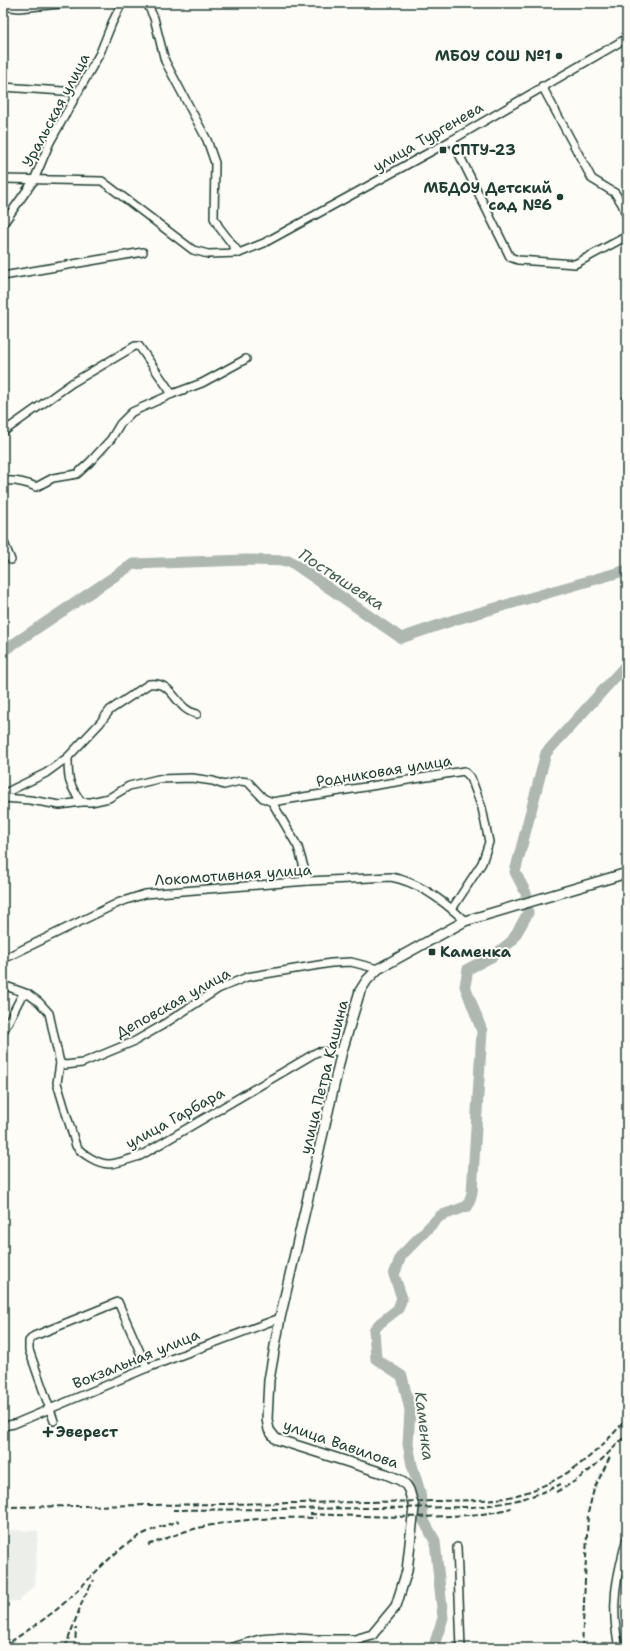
<svg xmlns="http://www.w3.org/2000/svg" width="630" height="1651" font-family="'Shantell Sans',sans-serif">
<rect width="100%" height="100%" fill="#fdfcf7"/>
<filter id="ink" filterUnits="userSpaceOnUse"><feTurbulence type="fractalNoise" baseFrequency=".025" numOctaves="2"/><feDisplacementMap in="SourceGraphic" scale="8" xChannelSelector="R" yChannelSelector="G"/><feConvolveMatrix kernelMatrix="1 2 1 2 8 2 1 2 1" color-interpolation-filters="sRGB"/></filter>
<g filter="url(#ink)">
<polygon fill="#eceee9" points="3,1530 38,1531 34,1586 18,1601 3,1602"/>
<g fill="none" stroke-linecap="round" stroke-linejoin="round">
<g stroke="#aeb8b1" stroke-width="11">
<polyline points="3,651 133,564 245,560 290,561 401,638 454,620 627,570"/>
<polyline points="433,1648 443,1618 435,1541 423,1519 420,1492 412,1465 408,1444 410,1410 402,1376 376,1359 374,1330 380,1323 398,1309 402,1298 394,1275 401,1256 440,1216 468,1206 472,1193 482,1031 465,986 468,969 493,956 512,941 528,913 526,893 515,872 546,753 627,664"/>
</g>
<defs>
<g id="minor">
<polyline points="147,3 154,18 165,61 207,140 215,163 214,218 219,227 239,253"/>
<polyline points="3,6 19,8 71,3"/>
<polyline points="542,86 592,179 615,193 622,204 627,217"/>
<polyline points="3,87 78,92"/>
<polyline points="452,140 510,257 518,260 575,264 627,236"/>
<polyline points="3,179 102,181 193,250 208,254 239,253 264,243 452,140 627,38"/>
<polyline points="3,224 34,180 50,142 100,53 112,23 122,3"/>
<polyline points="3,276 143,252"/>
<polyline points="3,432 72,383 135,346 139,346 172,394"/>
<path d="M3,481C14,480 25,482 36,487L53,478L77,474L90,462L111,439L120,424L132,412L172,394L202,383L246,359"/>
<polyline points="3,540 11,560"/>
<path d="M68,757C68,779 68,783 81,802H91L109,798L129,786L158,779L192,778L213,781L224,785L240,781L248,782L263,798L272,802L464,771L471,778L482,808L489,842L482,863L452,909"/>
<path d="M3,794L46,773L68,757L100,723L110,710L149,684C174,680 175,710 197,714"/>
<polyline points="3,798 30,800 60,805 81,802"/>
<polyline points="272,802 298,847 308,881"/>
<path d="M3,959L120,902L145,894L308,881L391,877C419,882 445,902 465,921"/>
<polyline points="3,985 28,994 39,1002 49,1013 60,1063 65,1065 82,1063 135,1041 161,1026 218,989 247,977 331,963 351,962 378,969"/>
<polyline points="3,1032 21,997 28,994"/>
<path d="M60,1063L57,1083L76,1146C82,1154 98,1164 109,1164C117,1164 132,1158 140,1156L317,1052L342,1051"/>
<polyline points="54,1421 29,1350 29,1341 34,1336 118,1302 147,1368"/>
<polyline points="3,1426 14,1424 147,1368 280,1318"/>
<polyline points="457,1547 461,1648"/>
<path d="M619,1648C610,1606 616,1578 627,1538"/>
</g>
<polyline id="major" points="233,1648 260,1640 272,1639 285,1638 312,1640 355,1640 372,1635 396,1606 407,1571 414,1507 409,1490 406,1485 400,1480 386,1474 276,1439 269,1430 267,1419 269,1380 280,1318 342,1051 360,991 367,980 378,969 465,921 627,873"/>
</defs>
<use href="#minor" stroke="#1f3d34" stroke-width="10"/>
<use href="#major" stroke="#1f3d34" stroke-width="12"/>
<use href="#minor" stroke="#fdfcf7" stroke-width="7"/>
<use href="#major" stroke="#fdfcf7" stroke-width="9"/>
<g stroke="#1f3d34" stroke-width="2" stroke-dasharray="6 3" stroke-linecap="butt">
<polyline points="622,398 627,396"/>
<path d="M556,1492C587,1476 604,1458 627,1434"/>
<path d="M3,1507L440,1501C460,1500 483,1501 504,1498C556,1488 594,1458 627,1418"/>
<path d="M173,1510L472,1507C506,1504 530,1499 561,1484"/>
<path d="M310,1514C357,1516 404,1518 451,1516C471,1515 492,1514 511,1508"/>
<path d="M148,1545C163,1540 178,1533 194,1529C233,1519 276,1517 316,1518"/>
<path d="M3,1647C23,1633 45,1620 63,1604C89,1581 111,1552 141,1535C153,1529 166,1525 179,1521"/>
<polyline points="65,1648 84,1597 94,1580"/>
<polyline points="75,1648 76,1628"/>
<polyline points="582,1648 588,1513 594,1489 610,1457"/>
</g>
</g>
</g>
<g fill="#1f3d34" stroke="#fdfcf7" stroke-width="1.5">
<circle cx="559" cy="56" r="4"/>
<rect x="439" y="146" width="8" height="8" rx="2"/>
<circle cx="560" cy="197" r="4"/>
<rect x="428" y="948" width="8" height="8" rx="2"/>
<path d="M46 1426h4v4h4v4h-4v4h-4v-4h-4v-4h4z"/>
</g>
<g text-anchor="middle" stroke-width="4" stroke-linejoin="round" paint-order="stroke">
<g font-size="15" font-weight="bold" fill="#1f3d34" stroke="#fdfcf7" text-anchor="start">
<text x="551" y="61" text-anchor="end">МБОУ СОШ №1</text>
<text x="451" y="155">СПТУ-23</text>
<text x="552" y="193" text-anchor="end">МБДОУ Детский<tspan x="552" dy="17">сад №6</tspan></text>
<text x="440" y="957">Каменка</text>
<text x="56" y="1437">Эверест</text>
</g>
<g font-size="15" fill="#1f3d34" stroke="#fdfcf7">
<text transform="translate(56 110) rotate(-62)" y="5">Уральская улица</text>
<text transform="translate(428 137) rotate(-30)" y="5">улица Тургенева</text>
<text transform="translate(384 771) rotate(-9)" y="5">Родниковая улица</text>
<text transform="translate(233 875) rotate(-4)" y="5">Локомотивная улица</text>
<text transform="translate(173 1003) rotate(-29)" y="5">Деповская улица</text>
<text transform="translate(324 1077) rotate(-76)" y="5">улица Петра Кашина</text>
<text transform="translate(175 1118) rotate(-29)" y="5">улица Гарбара</text>
<text transform="translate(136 1359) rotate(-22)" y="5">Вокзальная улица</text>
<text transform="translate(341 1444) rotate(19)" y="5">улица Вавилова</text>
</g>
<g font-size="16" font-style="italic" fill="#435c53" stroke="#fdfcf7">
<text transform="translate(342 579) rotate(33)" y="6">Постышевка</text>
<text transform="translate(425 1426) rotate(83)" y="6">Каменка</text>
</g>
</g>
<rect width="630" height="1651" fill="none" stroke="#fdfcf7" stroke-width="16"/>
<rect x="8" y="8" width="614" height="1635" fill="none" stroke="#1f3d34" stroke-width="1.5" filter="url(#ink)"/>
</svg>
